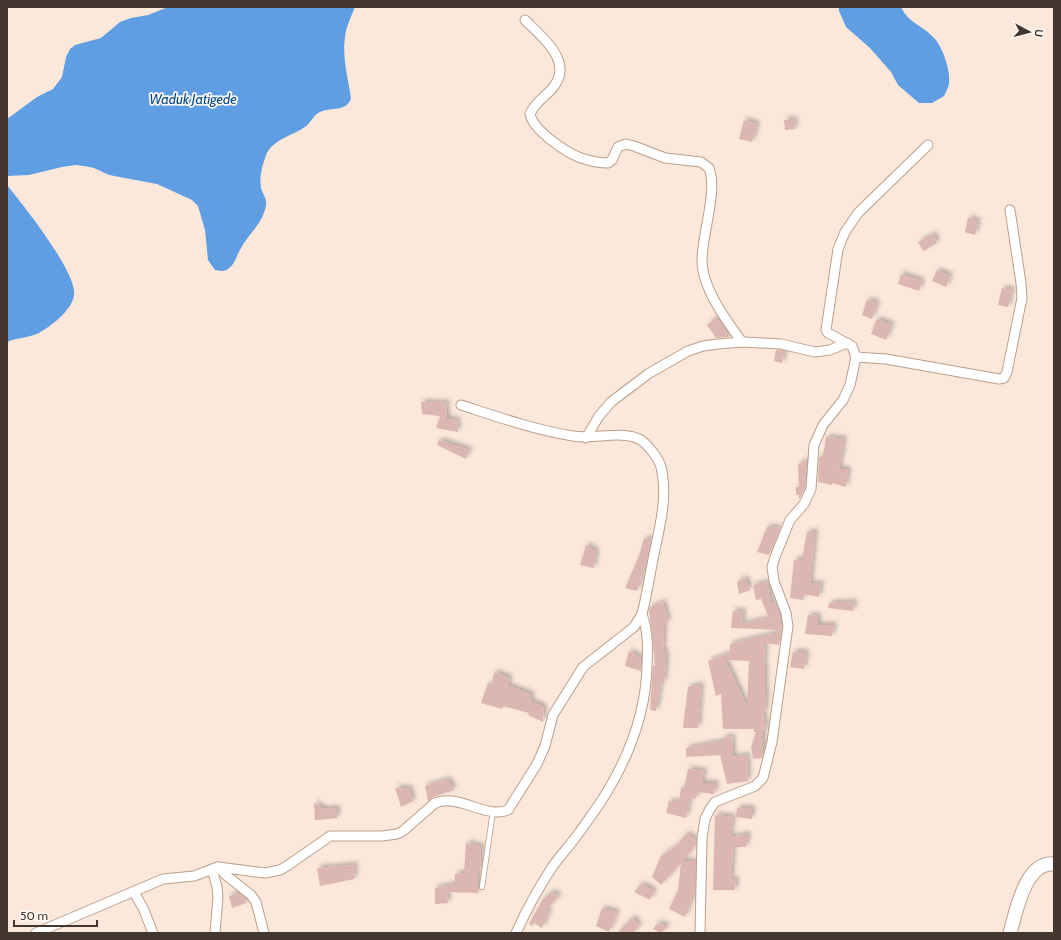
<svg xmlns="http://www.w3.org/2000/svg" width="1061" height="940" font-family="Cabin,sans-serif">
<defs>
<filter id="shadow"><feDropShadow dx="3" dy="-3" stdDeviation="2" flood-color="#0004"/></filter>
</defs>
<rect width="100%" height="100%" fill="#fbe8db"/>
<g fill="#5f9ee2">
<path d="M168,7H355C351,17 346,27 345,37C342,57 348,78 351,98C347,112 331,107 320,112C313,115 311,123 305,127C292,136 273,139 266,155C262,166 259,177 261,188C263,195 267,198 266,205C263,224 248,234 240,250C236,256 235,264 229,268C225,272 220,271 215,270L208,260L205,230L198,206L192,200L157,184L109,175L94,168L84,166L75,165L62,167L29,175L7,176V119L37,97L53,89L62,77L66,57L70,49L75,45L101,38L120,22L131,18L148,15Z"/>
<path d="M839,7H901C909,24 923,25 934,38C943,47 951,72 949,84C948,88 946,92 944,96L932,103H919L898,85L891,72L870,48L846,27L839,11Z"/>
<path d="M7,185C23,205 78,273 74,296C71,311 51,326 39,333C31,337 18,338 9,341L7,344Z"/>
</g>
<g fill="#dcb6b1" fill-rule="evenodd" filter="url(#shadow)">
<polygon points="794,119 795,129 785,130 784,120"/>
<polygon points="744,120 757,124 752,142 739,139"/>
<polygon points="968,218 978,221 975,235 965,232"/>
<polygon points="933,234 937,243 923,251 918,242"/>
<polygon points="937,270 950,276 946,287 932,281"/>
<polygon points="901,274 922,281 919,291 898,284"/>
<polygon points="1002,288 1012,290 1008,307 998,305"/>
<polygon points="867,300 877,303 872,319 862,315"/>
<polygon points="717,317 730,336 728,337 716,338 707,325"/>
<polygon points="877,319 892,325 886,340 871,334"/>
<polygon points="776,350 785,351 782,363 774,361"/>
<polygon points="421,402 444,403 445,402 446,402 447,419 457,420 458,432 436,428 440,416 422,414"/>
<polygon points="826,437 844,439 839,469 848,469 846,487 832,483 832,485 818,482 819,457 823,456"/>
<polygon points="439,440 469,450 466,459 437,445"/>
<polygon points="807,461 805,487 799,500 799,495 796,495 796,487 799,487 798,464"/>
<polygon points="767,527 780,528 769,555 757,552"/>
<polygon points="807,532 815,532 810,584 821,583 819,597 804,594 803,600 790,598 794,560 802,559"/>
<polygon points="644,538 651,540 647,557 637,591 625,588 639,556"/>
<polygon points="586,545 596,551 594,568 580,565"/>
<polygon points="745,578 750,590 739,594 737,582"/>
<polygon points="767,582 771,604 775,601 781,619 781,630 731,628 733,611 743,611 742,624 769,618 761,599 756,600 753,585"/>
<polygon points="663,602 668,622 664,623 663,651 665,651 666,660 664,683 661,682 656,711 650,710 653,665 655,666 652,632 649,611 650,607"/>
<polygon points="854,602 853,611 828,608 829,603"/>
<polygon points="808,615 818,616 818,625 834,625 832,636 805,634"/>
<path d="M781,632L779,645L765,643L764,667L765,666V692H766L765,711H763L766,730H763V753L762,758L753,759L751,747L756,732H754V729H723L721,694L716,696L708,661L730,653V644ZM725,660L749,661L747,707Z"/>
<polygon points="629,651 641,658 641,671 625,666"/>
<polygon points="793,652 806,652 804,669 790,667"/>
<polygon points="494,672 510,678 507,685 532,695 530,701 544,707 543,722 528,715 529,713 503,706 502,709 481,703 488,683 492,685"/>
<polygon points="701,685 698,728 683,728 688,687"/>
<polygon points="732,736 733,757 747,755 748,781 727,784 720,755 686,757 686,748 723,741 723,738"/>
<polygon points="688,769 704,771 702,783 716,783 714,794 697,792 696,799 690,797 686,818 666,813 669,801 679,802 681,787 684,788"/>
<polygon points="448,779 454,790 433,797 428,801 425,786"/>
<polygon points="395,788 409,788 413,801 401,807"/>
<polygon points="314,803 324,809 337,808 337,818 315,820"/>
<polygon points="737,808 752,808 752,819 736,817"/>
<polygon points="715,815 733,817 730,837 748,834 746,847 733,847 731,880 736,879 735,890 713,890"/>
<polygon points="687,833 696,841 696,844 683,861 696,861 695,890 685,917 669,909 678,890 681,863 661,885 652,877 661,856 676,846"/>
<polygon points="466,843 481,846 480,871 478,871 478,893 447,892 448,903 435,904 435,888 455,884 455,874 464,873"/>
<polygon points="355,865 354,879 320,886 317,868"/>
<polygon points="641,884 654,891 650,900 634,892"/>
<polygon points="552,892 559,896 546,910 549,912 542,928 534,923 532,926 529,924 543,899"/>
<polygon points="239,893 244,897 246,903 232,908 229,896"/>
<polygon points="602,908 617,912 609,932 596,926"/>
<polygon points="633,917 639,926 633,933 617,933"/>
<polygon points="658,923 668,926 661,933 653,929"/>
</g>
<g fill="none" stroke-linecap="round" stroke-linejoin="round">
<defs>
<polyline id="lane" points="482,887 493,811"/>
<g id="street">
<path d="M525,20C543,38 576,63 551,90C544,97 534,104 530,114C533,130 565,152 581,158C590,161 599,163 608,163L612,160L618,147L626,144L634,146L665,158L701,162L709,168C718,191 702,234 702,260C702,288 726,320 742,342"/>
<polyline points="856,357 886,359 999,379 1004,378 1007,372 1022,298 1021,283 1010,210"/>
<polyline points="586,438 599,416 611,402 648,374 688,351 703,346 718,344 742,342 781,344 815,352 830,350 847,343"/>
<polyline points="218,867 227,876 251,895 256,902 264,933"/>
<polyline points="212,869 217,887 218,897 215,933"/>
<polyline points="134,892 143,908 153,933"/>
<path d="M36,933L163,879L194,876L218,867L265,873L280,870L287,866L330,836H382L397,834L403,831L435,803C459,793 485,819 508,810L537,764L545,746L553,715L583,667L634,627L642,614C647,594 650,574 654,554C660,526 668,496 661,467C659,459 647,443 639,439C621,430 593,440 573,436C535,430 498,417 461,405"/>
<path d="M516,933C526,911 537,890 551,869C558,858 567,849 575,838C583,828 590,817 598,806C626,764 646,716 647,665C648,647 648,631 642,614"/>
<polyline points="700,933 702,838 705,819 710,809 715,802 755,786 763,778 772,742 788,626 786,613 774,581 772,567 775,557 790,520 804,504 811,489 814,445 819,434 823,425 843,400 850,385 856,357 852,346 828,333 826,330 838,249 845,232 858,213 928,145"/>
</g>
<path id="secondary" d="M1010,933C1016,912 1025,861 1054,864"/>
</defs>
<use href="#lane" stroke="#bb9f8b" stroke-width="6"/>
<use href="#street" stroke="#bb9f8b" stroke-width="11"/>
<use href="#secondary" stroke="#bb9f8b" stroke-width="15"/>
<use href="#lane" stroke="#fff" stroke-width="4.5"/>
<use href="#street" stroke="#fff" stroke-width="9"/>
<use href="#secondary" stroke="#fff" stroke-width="13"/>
</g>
<g text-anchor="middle" stroke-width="3.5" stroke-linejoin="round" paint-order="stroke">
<g font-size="14" font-style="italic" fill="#004986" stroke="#fef8f4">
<text x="193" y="104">Waduk Jatigede</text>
</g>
</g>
<rect width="1061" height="940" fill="none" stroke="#42362e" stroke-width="16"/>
<g transform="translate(1029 32) rotate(97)" stroke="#fef8f4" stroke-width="3" paint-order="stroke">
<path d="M0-3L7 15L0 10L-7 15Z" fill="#42362e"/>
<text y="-6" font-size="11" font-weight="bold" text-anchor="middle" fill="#42362e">U</text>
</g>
<path d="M14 920v6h83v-6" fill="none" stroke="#42362e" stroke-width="2"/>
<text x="20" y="920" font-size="12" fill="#42362e" stroke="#fef8f4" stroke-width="3" paint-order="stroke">50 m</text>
</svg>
